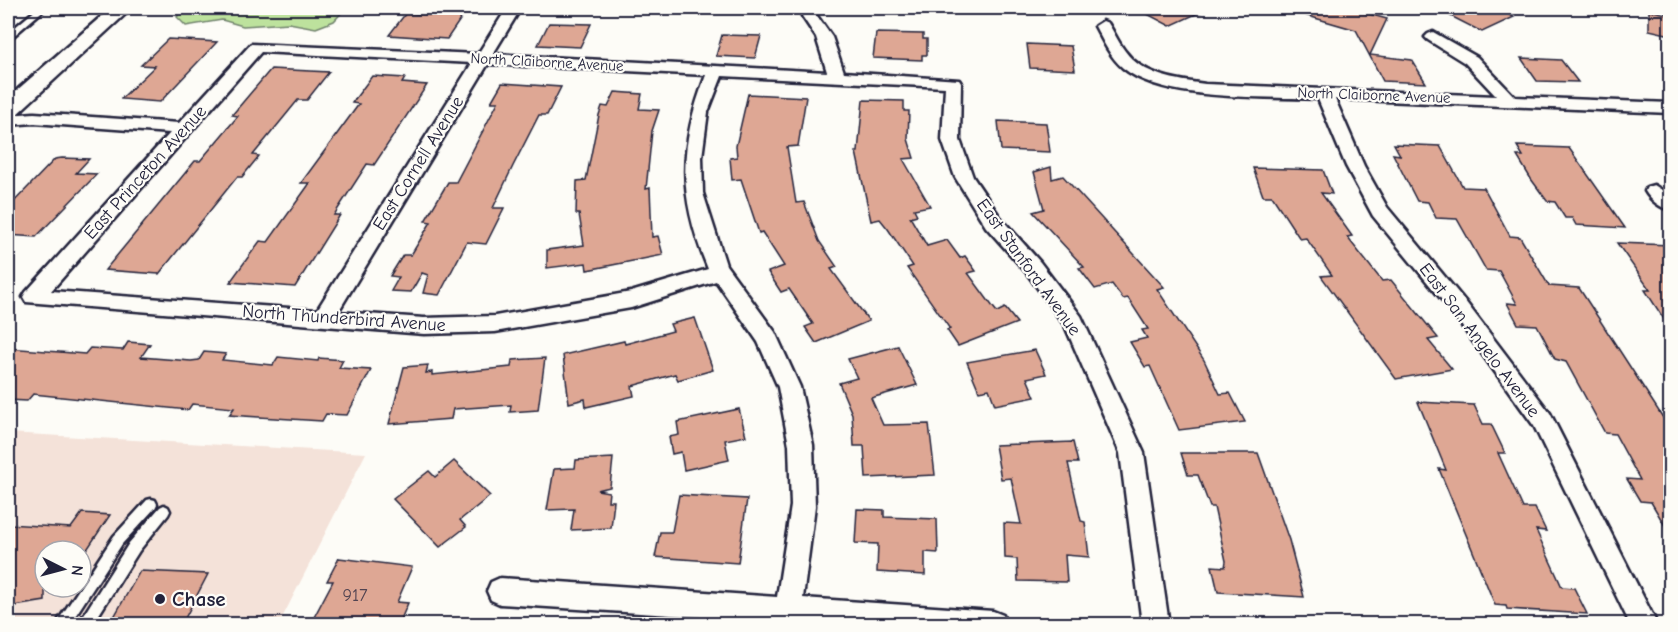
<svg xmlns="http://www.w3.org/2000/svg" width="1678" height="632" font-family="'Comic Neue',sans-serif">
<rect width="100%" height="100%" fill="#fdfcf7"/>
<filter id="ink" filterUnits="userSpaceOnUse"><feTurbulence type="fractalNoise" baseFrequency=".0167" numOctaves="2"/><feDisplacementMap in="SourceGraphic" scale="12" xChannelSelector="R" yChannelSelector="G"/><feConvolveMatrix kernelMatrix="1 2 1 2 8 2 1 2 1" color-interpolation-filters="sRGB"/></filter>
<g filter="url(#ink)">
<path fill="#f4e2d9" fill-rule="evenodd" d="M8,433L366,453L279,624H8ZM45,551H81V587H45Z"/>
<polygon fill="#bde29d" stroke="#70826c" stroke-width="1.5" points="183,8 346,8 334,21 316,28 289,23 243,26 222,20 186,26 177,17"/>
<g fill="#dea794" stroke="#22223b" stroke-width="1.5">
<polygon points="1136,8 1209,8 1170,26"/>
<polygon points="1295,8 1347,8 1387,19 1370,55 1412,60 1426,83 1383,81 1356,30 1294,12"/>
<polygon points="1435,8 1494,8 1514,17 1482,32"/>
<polygon points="1649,10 1671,15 1671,35 1649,30"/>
<polygon points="406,13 462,17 447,39 389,35"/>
<polygon points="549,23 591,24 580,47 538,45"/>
<polygon points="876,33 923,34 923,39 927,39 927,55 922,55 922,60 873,58"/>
<polygon points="722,35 761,36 755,58 716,56"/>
<polygon points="168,39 217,42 160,102 121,99 155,66 141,65"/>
<polygon points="1027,44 1071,46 1075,70 1030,68"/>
<polygon points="1521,58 1561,60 1578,82 1537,81"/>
<polygon points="271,69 329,72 307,100 298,100 253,155 259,156 242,177 237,177 159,274 105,270 195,161 200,161 238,116 232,115"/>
<polygon points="372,76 405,78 402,83 427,85 374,165 367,164 334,215 340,215 295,287 230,282 260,241 268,242 310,183 301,183 359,104 352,103"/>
<polygon points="502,83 561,87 547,115 539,115 513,166 493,208 504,208 486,244 467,242 439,295 423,293 428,275 422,273 411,292 391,291 399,277 390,276 403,255 411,255 431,222 425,221 448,182 456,182 498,102 491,102"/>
<polygon points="615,92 642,94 639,109 659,110 652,131 646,189 650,188 652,237 658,236 663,255 587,270 586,263 547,268 547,250 584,245 579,214 576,214 577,181 586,180 599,115 602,106 608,107"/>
<polygon points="748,94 806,97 798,146 787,147 796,203 804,202 819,241 837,267 831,269 869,321 816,343 805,327 813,324 789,289 781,292 768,272 784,266 762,232 759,233 741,179 732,180 730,158 737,157 736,146"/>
<polygon points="863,100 904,101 904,111 909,111 908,139 914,158 903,159 930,206 914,209 917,215 910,217 927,246 947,240 960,258 965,256 976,271 968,273 993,307 997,312 1005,308 1017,323 958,346 947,330 950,329 907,268 913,266 888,229 880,219 871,221 856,152 858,152"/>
<polygon points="998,121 1046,123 1050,152 1001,150"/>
<polygon points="1394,144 1440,146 1463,187 1484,188 1510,236 1520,237 1549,286 1579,288 1671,430 1671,536 1651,502 1640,501 1627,479 1640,480 1615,434 1605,433 1566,362 1555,359 1537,325 1518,324 1507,303 1517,304 1499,271 1486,270 1457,219 1436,218 1428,202 1417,201 1393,154 1400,155"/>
<polygon points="1517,146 1569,148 1625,228 1576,225 1572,218 1565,218 1555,202 1547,201 1531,179 1517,156 1523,156"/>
<polygon points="62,158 89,159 76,173 97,174 36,237 8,235 8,208 55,159"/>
<polygon points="1051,167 1052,179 1063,176 1164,287 1157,289 1204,360 1220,394 1230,393 1245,422 1179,430 1150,366 1145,367 1130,342 1147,338 1142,330 1148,329 1128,298 1123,299 1112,284 1095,289 1079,268 1084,267 1033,212 1044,209 1034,172"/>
<polygon points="1253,168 1323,170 1332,194 1321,193 1352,236 1347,237 1382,281 1391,280 1438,338 1428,340 1452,369 1396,379 1321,276 1332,275 1306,238 1300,239 1272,196 1263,196"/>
<polygon points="1617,243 1671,245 1671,330 1645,290 1650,290"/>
<polygon points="695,318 713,370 678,380 675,374 632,386 634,396 586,407 585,399 569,403 563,355 624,341 625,344 673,331 670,324"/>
<polygon points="128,342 150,344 141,357 191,361 199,360 204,352 226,354 222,360 273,365 278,357 318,361 319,358 343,360 339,368 371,370 347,415 326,414 322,421 229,415 234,408 192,404 188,410 33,394 27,401 8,400 8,348 85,354 90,348 123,350"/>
<polygon points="898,346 917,385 871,398 883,425 929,424 935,475 866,478 864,446 854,446 852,414 839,383 857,378 848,359"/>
<polygon points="1035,350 1046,374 1027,378 1035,397 995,405 989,389 979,391 967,362"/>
<polygon points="545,358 538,410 510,412 511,405 453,409 451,419 389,424 404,367 428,365 426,373 432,372 432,375 511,367 512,360"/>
<polygon points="1418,402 1474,405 1483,424 1491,424 1505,453 1498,453 1523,508 1535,508 1546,531 1536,530 1562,587 1574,588 1587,614 1507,609 1506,606 1495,605 1439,469 1446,470"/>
<polygon points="739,409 746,436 725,440 729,460 684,470 681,452 672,454 669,437 679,435 677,422"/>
<polygon points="1073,442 1078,463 1068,463 1081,521 1085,522 1089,557 1065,555 1067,582 1018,581 1017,559 1005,558 1004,523 1021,524 1011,478 1001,479 995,445"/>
<polygon points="1181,453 1258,453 1289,540 1304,597 1218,592 1212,566 1225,567 1226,561 1214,507 1210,507 1198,475 1188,475"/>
<polygon points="613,458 610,487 597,490 609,492 608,501 614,501 611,528 571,530 574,509 547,510 554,469 575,468 576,460"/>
<polygon points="454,461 490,496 460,520 466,527 440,547 393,499 429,471 435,477"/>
<polygon points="679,495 747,499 738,563 655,557 660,532 672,532"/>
<polygon points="857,509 884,510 884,517 937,519 938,553 925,552 925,575 877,572 878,544 855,543"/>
<polygon points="82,513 110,515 86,551 45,551 45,601 8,607 8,524 71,528"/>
<polygon points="339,558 412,567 397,602 408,603 399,624 311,623 333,581 327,581"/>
<polygon points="140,571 208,574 182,624 110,624"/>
</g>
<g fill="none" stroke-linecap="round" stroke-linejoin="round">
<defs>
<g id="lane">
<polygon points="8,8 14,8 8,11"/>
<polygon points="38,8 46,8 11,38 8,38 8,33"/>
<polygon points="151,499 155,500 157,504 155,508 122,544 70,624 56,624 114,536 147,500"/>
<polygon points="164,505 168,507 170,511 168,515 139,551 93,624 83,624 81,621 83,616 129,543 160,507"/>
</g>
<g id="street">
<path d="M507,8H521L493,54L827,72L816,37L802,16L810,11L815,13L832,37L844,72L959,80L961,83L960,140L973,177L1000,217L1040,262L1081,316L1144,453L1169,624H1142L1120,453L1065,326L1026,272L986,227L955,177L942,140L945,87L722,76L708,112L702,157L703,193L726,265L775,332L800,387L813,445L815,506L803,598L993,611L1003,615L1006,624H808L500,604L491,600L487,591L491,582L500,578L777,597L791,506L789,445L778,387L758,342L716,281L631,308L495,332L424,334L26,302L23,297L26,292L170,133L34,123L8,125V115L34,113L179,123L251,44L478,54ZM261,52L472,63L317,310L51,291ZM488,64L706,75C678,148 678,196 708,269L631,292L495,316L424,318L338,312Z"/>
<path d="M1103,21L1108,23C1114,32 1118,42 1125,51C1143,76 1177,80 1205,84L1496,96L1465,63L1428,40L1425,37L1428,34L1433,32L1477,57L1515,97L1670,103V113L1335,99L1364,166L1387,207L1465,301L1550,413L1657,624H1630L1534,426L1451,311L1373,216L1346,166L1318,99C1266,96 1164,102 1123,68C1110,57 1103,41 1095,26Z"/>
<path d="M1654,185L1670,195V210C1661,208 1650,200 1645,191L1647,187Z"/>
</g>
<polygon id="secondary" points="111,8 132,8 16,115 8,117 8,98"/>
</defs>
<use href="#lane" stroke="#22223b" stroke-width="5"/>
<use href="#street" stroke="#22223b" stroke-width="5"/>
<use href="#secondary" stroke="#22223b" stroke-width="5"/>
<use href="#lane" fill="#fdfcf7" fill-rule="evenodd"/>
<use href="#street" fill="#fdfcf7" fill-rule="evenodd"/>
<use href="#secondary" fill="#fdfcf7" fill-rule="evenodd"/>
</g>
</g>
<circle fill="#22223b" stroke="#fdfcf7" stroke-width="2" cx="160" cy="599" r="6"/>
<g text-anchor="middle" stroke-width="4.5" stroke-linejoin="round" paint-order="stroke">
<g font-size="15" fill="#22223b" stroke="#fdfcf7">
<text transform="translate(547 62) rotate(3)" y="5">North Claiborne Avenue</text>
<text transform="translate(1374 95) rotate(2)" y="5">North Claiborne Avenue</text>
</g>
<g font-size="18" fill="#22223b" stroke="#fdfcf7">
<text transform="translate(418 163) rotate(-58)" y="6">East Cornell Avenue</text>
<text transform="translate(145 172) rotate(-48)" y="6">East Princeton Avenue</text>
<text transform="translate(1029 267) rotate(54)" y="6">East Stanford Avenue</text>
<text transform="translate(344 318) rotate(4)" y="6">North Thunderbird Avenue</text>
<text transform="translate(1480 340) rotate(53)" y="6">East San Angelo Avenue</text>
</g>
<g font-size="18" fill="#514351">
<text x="355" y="601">917</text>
</g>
<g font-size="21" font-weight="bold" fill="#22223b" stroke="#fdfcf7" text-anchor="start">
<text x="172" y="606">Chase</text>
</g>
</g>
<rect width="1678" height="632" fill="none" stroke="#fdfcf7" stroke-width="30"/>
<rect x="15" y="15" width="1648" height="602" fill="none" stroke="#22223b" stroke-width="2" filter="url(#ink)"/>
<g transform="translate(63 569) rotate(96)"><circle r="28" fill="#fdfcf7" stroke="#a5a5ac" stroke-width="1.5"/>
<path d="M0-4.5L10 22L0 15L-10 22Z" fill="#22223b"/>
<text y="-9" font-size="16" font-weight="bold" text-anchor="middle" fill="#22223b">N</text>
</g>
</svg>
